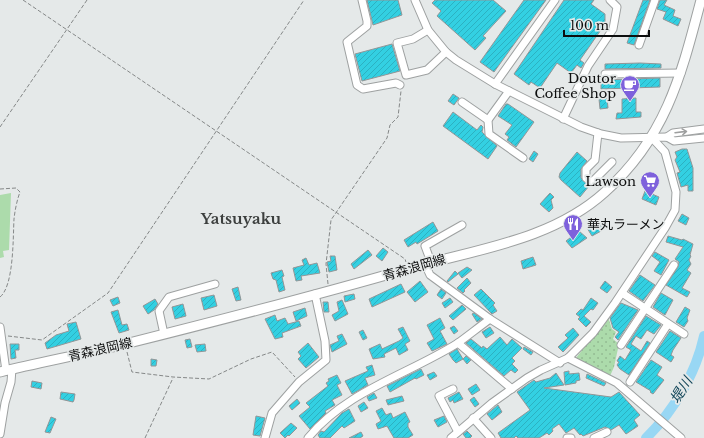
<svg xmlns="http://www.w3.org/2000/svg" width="704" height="438" font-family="'Libre Baskerville','Noto Sans JP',serif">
<defs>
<pattern id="park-dots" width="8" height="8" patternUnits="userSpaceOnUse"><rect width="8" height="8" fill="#acdbab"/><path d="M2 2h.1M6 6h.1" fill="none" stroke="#93bb92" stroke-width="1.8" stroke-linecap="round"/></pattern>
<pattern id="building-hatch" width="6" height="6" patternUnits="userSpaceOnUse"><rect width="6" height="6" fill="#33d0e2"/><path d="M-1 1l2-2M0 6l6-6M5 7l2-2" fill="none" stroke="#2cb1c1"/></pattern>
</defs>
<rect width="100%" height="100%" fill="#e5e9e9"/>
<polygon fill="url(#park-dots)" points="608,317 612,329 616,332 613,339 619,344 614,367 610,376 576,358"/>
<polygon fill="#acdbab" points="11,193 9,250 3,251 4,257 0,258 0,195"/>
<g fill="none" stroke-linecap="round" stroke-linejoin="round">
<path stroke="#98d7f4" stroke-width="10" d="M646,438C674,411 696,373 704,336"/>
</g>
<g fill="url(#building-hatch)" stroke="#929697">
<polygon points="367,0 398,0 402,15 373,25"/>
<polygon points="435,0 493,0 506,11 483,36 486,38 475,50 437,16 441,11 432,3"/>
<polygon points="524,0 546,0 494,72 480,62"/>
<polygon points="564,0 594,0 591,4 605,14 605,24 580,60 584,63 581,68 577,65 571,73 557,63 540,88 531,82 529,85 514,74"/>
<polygon points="643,0 650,0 634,45 627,43"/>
<polygon points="660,0 667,0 664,5 675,10 673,16 681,19 678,26 663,19 666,12 657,9"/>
<polygon points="392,44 400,71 362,81 355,54"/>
<polygon points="640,63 661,64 661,68 605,69 605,64"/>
<polygon points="660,78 660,87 601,89 601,80"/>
<polygon points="453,94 459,98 454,105 448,101"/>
<polygon points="607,98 608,108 600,109 599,99"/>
<polygon points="636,98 636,112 641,112 641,117 616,119 617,113 622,113 622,99"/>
<polygon points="506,104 508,104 534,122 516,147 507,140 509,137 505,134 512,125 498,116"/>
<polygon points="453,112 477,130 481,125 483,127 482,132 497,146 488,159 443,126"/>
<polygon points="682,149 687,149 693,168 693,191 688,191 688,185 681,187 677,173 680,172 675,160 677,157 675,152"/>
<polygon points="534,151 538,154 533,162 529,159"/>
<polygon points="577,152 587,161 581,169 581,178 589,186 580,197 561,180 559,177 560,173"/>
<polygon points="645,191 659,197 656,205 642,199"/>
<polygon points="550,193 554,197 551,200 553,208 549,212 540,204"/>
<polygon points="682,214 689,218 686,225 678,221"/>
<polygon points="598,221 603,230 592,236 587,228"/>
<polygon points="433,222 438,231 417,244 416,242 408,247 404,240"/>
<polygon points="579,231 587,238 572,248 566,241"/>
<polygon points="668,236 682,240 683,239 693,244 690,255 691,256 689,260 691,264 687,270 691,273 682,288 690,292 687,297 666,285 678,267 679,262 675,259 683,247 666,242"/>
<polygon points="383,248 388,252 382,261 376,256"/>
<polygon points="368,250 372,255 354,269 351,264"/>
<polygon points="655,252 669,260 661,275 654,271 660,262 652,256"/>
<polygon points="330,256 335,256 337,270 329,272 327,262 331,261"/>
<polygon points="533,257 536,265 523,269 521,261"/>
<polygon points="306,258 309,265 317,263 320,273 301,276 302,280 296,281 293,268 304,265 302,260"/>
<polygon points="467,267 472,270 462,278 458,273"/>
<polygon points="282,270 284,276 282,277 285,290 279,292 276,280 273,279 271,273"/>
<polygon points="455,271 458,274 448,282 447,281"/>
<polygon points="640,275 655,285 643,301 629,291"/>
<polygon points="467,278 471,283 464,290 465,291 463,293 457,288"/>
<polygon points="420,281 428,292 415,302 407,292"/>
<polygon points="605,281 612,287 607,293 600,288"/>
<polygon points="401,284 405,292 372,307 369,299"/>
<polygon points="238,287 241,300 236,301 232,289"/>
<polygon points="441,289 446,293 442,299 437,295"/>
<polygon points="481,289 495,303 493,305 497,311 492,314 474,295"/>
<polygon points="661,293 673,300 665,315 653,307"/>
<polygon points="354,294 355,299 345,302 344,296"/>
<polygon points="214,295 217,306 204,310 201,298"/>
<polygon points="118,297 120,303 113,306 110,300"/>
<polygon points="450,298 453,302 445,308 442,303"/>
<polygon points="591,298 598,303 593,310 591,309 584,316 591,322 586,327 578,319 580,317 576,314 581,309 583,310"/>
<polygon points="155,299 158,304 154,310 148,314 143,306"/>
<polygon points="342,300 348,314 335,321 332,315 339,311 337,302"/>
<polygon points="323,302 328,302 329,312 324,312"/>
<polygon points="621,303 638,310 618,340 615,337 619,332 613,328 610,318"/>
<polygon points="183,304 186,316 175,319 172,307"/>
<polygon points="462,305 466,309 453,320 449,316"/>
<polygon points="685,307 690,310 687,318 688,321 684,327 676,322"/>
<polygon points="305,308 307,316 296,321 293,312"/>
<polygon points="118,310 122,325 127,324 129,330 119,333 111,312"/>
<polygon points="474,313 482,319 477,322 472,314"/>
<polygon points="275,315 277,321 285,318 288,324 299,321 301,326 282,333 283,337 275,339 265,319"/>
<polygon points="646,316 661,325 654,334 647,330 641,339 636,336 631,344 641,351 647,341 650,343 629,375 620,369 617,365 619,362 617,361 620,356 625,360 631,350 626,347"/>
<polygon points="440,318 445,328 440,331 447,344 432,351 427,343 434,339 427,325"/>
<polygon points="76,322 81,339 47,349 45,343 56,335 69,331 67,324"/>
<polygon points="454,326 458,331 454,334 450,328"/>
<polygon points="403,327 410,341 405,344 408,350 399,355 396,348 384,354 385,357 373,359 369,349 380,344 382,349 399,341 403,338 398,329"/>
<polygon points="490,327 494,333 486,338 482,332"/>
<polygon points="573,328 579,335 563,352 558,347 568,338 565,335"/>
<polygon points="363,330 367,338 363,340 359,332"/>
<polygon points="670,331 681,338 673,350 671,355 674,357 671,362 656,352"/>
<polygon points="342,334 347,344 332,352 330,345 339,341 337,336"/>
<polygon points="500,337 507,345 512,339 522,348 512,358 515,361 512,364 518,370 515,373 511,370 504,376 466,343 471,339 482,348 483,346 487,349"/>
<polygon points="190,339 192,347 187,348 185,340"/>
<polygon points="308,343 319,357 306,368 298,359 301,356 298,352"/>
<polygon points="10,344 19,344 19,350 15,350 16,358 11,359"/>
<polygon points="205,344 206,351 197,352 195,345"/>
<polygon points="524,347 533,352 531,355 523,349"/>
<polygon points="457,349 463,359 466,356 471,360 467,364 463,359 456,363 453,360 449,354"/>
<polygon points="151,359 157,360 156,366 151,366"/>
<polygon points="651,360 662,367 657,375 664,380 653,394 650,392 651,391 636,382"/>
<polygon points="372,365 375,375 365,378 368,385 352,394 345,381 368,371 366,367"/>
<polygon points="421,369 424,375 416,379 415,378 390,392 387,386"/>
<polygon points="569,371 569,374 579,373 580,380 576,381 576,383 565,385 564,372"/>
<polygon points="434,372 437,376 430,380 427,375"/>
<polygon points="556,373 564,385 544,388 611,397 619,392 640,415 634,420 638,426 626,434 619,425 611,430 605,427 583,436 581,434 580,435 574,428 566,433 559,424 552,429 553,431 549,435 547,433 539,438 518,438 516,436 514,438 501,438 498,433 530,410 517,392 534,380 536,382 550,378"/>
<polygon points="587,374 606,383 604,386 586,378"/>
<polygon points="337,375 341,383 337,385 342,395 332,400 335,405 325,411 326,413 310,429 299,416 310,407 306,403 328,386 326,383 329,381 328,379"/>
<polygon points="32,381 42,383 41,389 31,387"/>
<polygon points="476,384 480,390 472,395 468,389"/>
<polygon points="61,392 75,394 74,400 73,402 60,399"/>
<polygon points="459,392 463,399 454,403 453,400 450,402 448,398"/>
<polygon points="374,393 377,398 369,401 367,397"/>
<polygon points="402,396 404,401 388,405 386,400"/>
<polygon points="474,397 479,404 475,407 470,400"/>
<polygon points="297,399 300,403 292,410 289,406"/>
<polygon points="364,402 368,408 361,412 358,406"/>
<polygon points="498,405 502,412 492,420 487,414"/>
<polygon points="382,408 386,415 391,413 393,418 405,412 410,422 408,423 408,427 413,435 408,438 394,438 387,426 378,429 376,424 381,421 376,411"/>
<polygon points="349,409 355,421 344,428 342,426 330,438 320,438 318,435 321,431 324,432 342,413"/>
<polygon points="256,416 265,418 260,436 253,435"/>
<polygon points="444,416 447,422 438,427 434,420"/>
<polygon points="51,417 56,419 50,433 45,432"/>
<polygon points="291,423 297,428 289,436 288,435 285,438 280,433"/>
<polygon points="467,431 472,436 470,438 466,438 463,434"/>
<polygon points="361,432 363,436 360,438 349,438"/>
</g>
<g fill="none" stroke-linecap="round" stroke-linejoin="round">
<defs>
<g id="minor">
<polyline points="362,0 367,21 367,26 347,42 357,85 363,89 396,83 400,85"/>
<polyline points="415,0 428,30 446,52 456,60 495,84 581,127 601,134 621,138 667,137 674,141 704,138"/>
<polyline points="428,30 413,39 397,43 406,75 427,70 446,52"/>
<polyline points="639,45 655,0"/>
<polyline points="605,74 681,73"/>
<polyline points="495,84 555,0"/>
<polyline points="509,91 488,120 489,134 523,158"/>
<polyline points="462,102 488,120"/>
<polyline points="563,119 588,66 613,29 617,7 610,0"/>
<polyline points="598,133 595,160 586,169 586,178 592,182 612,162"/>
<polyline points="667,137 673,133 704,129"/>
<polyline points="431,262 425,246 462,225"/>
<polyline points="425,264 430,275 490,319 560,363"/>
<polyline points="622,293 684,334"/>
<polyline points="0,327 6,371"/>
<polyline points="164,334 159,311 169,297 215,284"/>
<polyline points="458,343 512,389"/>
<polyline points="621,345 674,265"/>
<polyline points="568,358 617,383 681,438"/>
<polyline points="630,382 668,324"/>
<polyline points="453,389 439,396 458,432"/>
<polyline points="473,418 491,438"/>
<polyline points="0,434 5,403 11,382 12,369"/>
<polyline points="265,438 272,413 299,382 326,360 325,341 315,294"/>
<path d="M308,438C346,391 409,374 458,343C469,335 479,327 490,319"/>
<polyline points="451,438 492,403 527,378 541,370 568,358 593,333 615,303 665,228 675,210 676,192 665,152 652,138"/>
<polyline points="567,438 571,438"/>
<polyline points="594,438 607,432"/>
</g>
<path id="major" d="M0,372C42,362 84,354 125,344C221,320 317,295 411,268C478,249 552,240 605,192C666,137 681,76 701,0"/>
</defs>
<use href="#minor" stroke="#9ea1a1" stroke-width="9"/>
<use href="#major" stroke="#9ea1a1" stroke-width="11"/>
<g stroke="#858888" stroke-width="1" stroke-dasharray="4 2" stroke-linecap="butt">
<polyline points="23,0 405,259 406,262"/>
<polyline points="0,127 87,0"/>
<path d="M0,189L16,188L20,192C17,200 15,210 14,219C13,237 14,286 0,297"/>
<polyline points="328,284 326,264 331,220 387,138 390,125 398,117 401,91"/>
<polyline points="8,336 42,340 108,293 304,0"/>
<polyline points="127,352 132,372 173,377 209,379 251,359 272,352 295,377"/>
<polyline points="145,438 173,378"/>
</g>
<use href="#minor" stroke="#fff" stroke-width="7"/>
<use href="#major" stroke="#fff" stroke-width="9"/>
</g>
<defs><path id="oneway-shaft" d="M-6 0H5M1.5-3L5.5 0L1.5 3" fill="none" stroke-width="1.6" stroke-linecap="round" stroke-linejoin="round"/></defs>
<use stroke="#9e9f9f" href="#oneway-shaft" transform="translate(681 132) rotate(-7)"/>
<defs>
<symbol id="cafe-pin" viewBox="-11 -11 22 30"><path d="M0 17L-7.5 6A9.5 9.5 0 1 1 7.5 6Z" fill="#7e61dc" stroke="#e5e9e9"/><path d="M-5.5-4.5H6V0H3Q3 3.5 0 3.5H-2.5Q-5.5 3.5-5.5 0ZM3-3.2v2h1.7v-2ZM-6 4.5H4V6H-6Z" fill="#fff"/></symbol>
<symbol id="supermarket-pin" viewBox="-11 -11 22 30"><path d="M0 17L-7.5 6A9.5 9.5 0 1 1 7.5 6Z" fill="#7e61dc" stroke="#e5e9e9"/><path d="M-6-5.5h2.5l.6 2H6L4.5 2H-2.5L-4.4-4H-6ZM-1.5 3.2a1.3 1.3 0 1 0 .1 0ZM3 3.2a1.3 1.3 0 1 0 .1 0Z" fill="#fff"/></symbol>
<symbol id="restaurant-pin" viewBox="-11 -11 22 30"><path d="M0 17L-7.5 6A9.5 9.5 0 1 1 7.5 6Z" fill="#7e61dc" stroke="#e5e9e9"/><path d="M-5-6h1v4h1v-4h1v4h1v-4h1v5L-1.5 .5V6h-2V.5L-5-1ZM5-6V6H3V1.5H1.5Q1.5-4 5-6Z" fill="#fff"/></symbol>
</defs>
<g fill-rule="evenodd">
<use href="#cafe-pin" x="619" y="74" width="22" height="30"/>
<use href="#supermarket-pin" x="639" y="170" width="22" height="30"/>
<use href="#restaurant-pin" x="562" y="213" width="22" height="30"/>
</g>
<g text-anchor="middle" stroke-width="3.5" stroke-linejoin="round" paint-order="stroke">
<g font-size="13" fill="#0d0e0e" stroke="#e5e9e9" text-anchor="end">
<text x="616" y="83">Doutor<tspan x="616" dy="15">Coffee Shop</tspan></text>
<text x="636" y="186">Lawson</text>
<text x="587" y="229" text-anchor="start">華丸ラーメン</text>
</g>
<g font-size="13" fill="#0d0e0e" stroke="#e5e9e9">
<text transform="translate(414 267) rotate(-16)" y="5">青森浪岡線</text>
<text transform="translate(100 349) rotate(-13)" y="5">青森浪岡線</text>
</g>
<g font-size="14" font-style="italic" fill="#14475a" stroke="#e5e9e9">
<text transform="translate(681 390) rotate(-58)" y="5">堤川</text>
</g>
<g font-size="15" font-weight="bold" fill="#3c3f3e" stroke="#e5e9e9">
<text x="241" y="224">Yatsuyaku</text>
</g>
</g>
<path d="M564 30v6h85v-6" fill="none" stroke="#0d0e0e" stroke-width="2"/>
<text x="570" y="30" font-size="12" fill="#0d0e0e" stroke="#e5e9e9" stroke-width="3" paint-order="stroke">100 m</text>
</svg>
